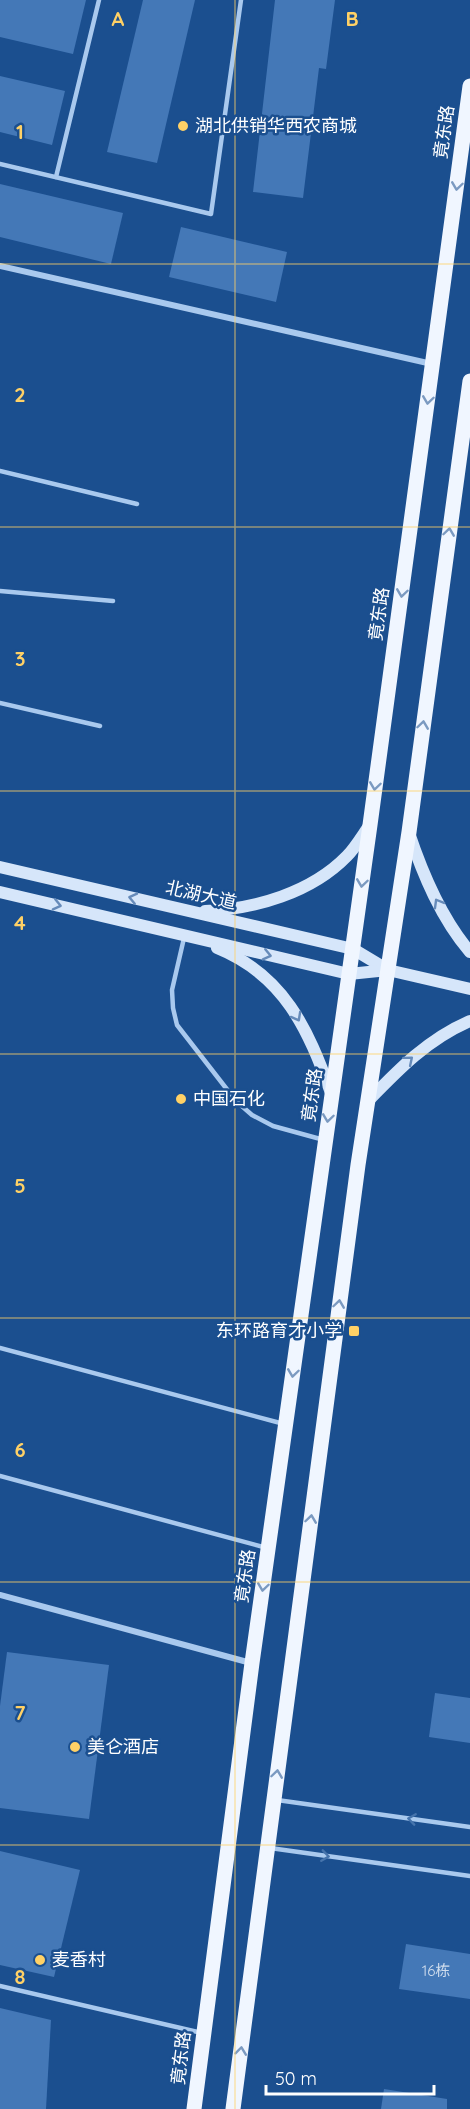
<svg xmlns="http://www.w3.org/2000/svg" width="470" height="2109" font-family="Quicksand,'Noto Sans SC',sans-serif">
<rect width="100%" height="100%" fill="#1b4f8f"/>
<g fill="#4478b7">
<polygon points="0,0 86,0 73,54 0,37"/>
<polygon points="143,0 195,0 157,163 107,152"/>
<polygon points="275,0 335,0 326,69 319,68 303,198 253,192"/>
<polygon points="0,76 65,91 52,145 0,132"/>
<polygon points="0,184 123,213 111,264 0,237"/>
<polygon points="181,227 287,252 276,302 169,277"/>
<polygon points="7,1652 109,1665 89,1819 0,1808 0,1706"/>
<polygon points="435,1693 470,1698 470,1743 429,1737"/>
<polygon points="0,1851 80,1870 54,1977 0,1965"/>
<polygon points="406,1944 470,1954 470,1999 399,1989"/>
<polygon points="0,2008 51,2020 46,2109 0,2109"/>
<polygon points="384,2089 447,2099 447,2109 381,2109"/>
</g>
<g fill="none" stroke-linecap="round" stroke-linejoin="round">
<g stroke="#a9c9ee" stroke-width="4.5">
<polyline points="0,164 211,214 241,0"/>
<polyline points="56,177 99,0"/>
<polyline points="0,471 137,504"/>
<polyline points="0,591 113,601"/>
<polyline points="0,703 100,726"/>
<polyline points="184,938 172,990 173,1008 177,1025 236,1101 252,1115 273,1126 324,1140"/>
<polyline points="0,1348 284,1424"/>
<polyline points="0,1476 267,1548"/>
<polyline points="277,1800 470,1827"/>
<polyline points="270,1848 470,1876"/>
<polyline points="0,1986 202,2033"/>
</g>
<g stroke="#a9c9ee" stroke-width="6">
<polyline points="0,266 432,364"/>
<polyline points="0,1595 251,1663"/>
</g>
<g stroke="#d6e6fa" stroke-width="12">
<path d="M409,833C423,875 441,918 470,952"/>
<polyline points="0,867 353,949 388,970"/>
<polyline points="0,892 349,974 388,970 470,989"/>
<path d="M205,911C255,909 311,893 347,856C355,848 362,836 369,826"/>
<path d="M217,948C284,975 308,1029 331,1093"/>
<path d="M368,1101C399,1069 428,1039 470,1021"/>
</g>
<g stroke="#f0f6ff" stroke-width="15">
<polyline points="194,2109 252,1663 370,825 470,86"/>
<polyline points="233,2109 358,1165 409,832 470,381"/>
</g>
</g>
<defs><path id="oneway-chevron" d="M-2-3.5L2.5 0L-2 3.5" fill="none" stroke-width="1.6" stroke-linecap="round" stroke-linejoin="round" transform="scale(1.5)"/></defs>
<g stroke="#7b9ac1">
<use href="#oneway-chevron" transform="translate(457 186) rotate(98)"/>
<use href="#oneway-chevron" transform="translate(428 400) rotate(98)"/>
<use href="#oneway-chevron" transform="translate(449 532) rotate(-82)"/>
<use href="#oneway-chevron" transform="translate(402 593) rotate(98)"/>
<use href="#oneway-chevron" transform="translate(423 725) rotate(-82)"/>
<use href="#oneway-chevron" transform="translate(375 786) rotate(98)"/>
<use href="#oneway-chevron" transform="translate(362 883) rotate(98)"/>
<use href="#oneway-chevron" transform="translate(328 1118) rotate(98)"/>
<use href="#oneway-chevron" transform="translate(339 1304) rotate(-82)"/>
<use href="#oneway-chevron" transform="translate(293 1373) rotate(98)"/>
<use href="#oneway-chevron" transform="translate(311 1519) rotate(-82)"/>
<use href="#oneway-chevron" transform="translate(263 1587) rotate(98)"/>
<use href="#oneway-chevron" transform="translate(277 1774) rotate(-82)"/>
<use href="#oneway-chevron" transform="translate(241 2051) rotate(-83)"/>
</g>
<g stroke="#668bba">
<use href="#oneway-chevron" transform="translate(133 898) rotate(-167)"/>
<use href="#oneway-chevron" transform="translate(438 903) rotate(-120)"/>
<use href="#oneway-chevron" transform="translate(57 905) rotate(13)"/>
<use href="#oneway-chevron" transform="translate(267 955) rotate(13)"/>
<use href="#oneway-chevron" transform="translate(297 1017) rotate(61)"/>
<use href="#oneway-chevron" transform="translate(409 1060) rotate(-40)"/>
</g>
<g stroke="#4674ac">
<use href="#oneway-chevron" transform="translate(412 1819) rotate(-172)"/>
<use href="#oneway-chevron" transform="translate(325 1856) rotate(8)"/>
</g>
<path fill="none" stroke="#ffd166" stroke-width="1.5" stroke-opacity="0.55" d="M235,0V2109M0,264H470M0,527H470M0,791H470M0,1054H470M0,1318H470M0,1582H470M0,1845H470"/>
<g fill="#ffd166" stroke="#1b4f8f" stroke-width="2">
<circle cx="183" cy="126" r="6"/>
<circle cx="181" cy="1099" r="6"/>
<rect x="348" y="1325" width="12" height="12" rx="3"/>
<circle cx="75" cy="1747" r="6"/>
<circle cx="40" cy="1960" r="6"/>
</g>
<g text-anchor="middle" stroke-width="5" stroke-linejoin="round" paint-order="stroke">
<g font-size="15" fill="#d0dded">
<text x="436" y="1976">16栋</text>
</g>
<g font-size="18" fill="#fff" stroke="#1b4f8f" text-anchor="start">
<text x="195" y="132">湖北供销华西农商城</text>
<text x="193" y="1105">中国石化</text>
<text x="342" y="1337" text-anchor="end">东环路育才小学</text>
<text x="87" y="1753">美仑酒店</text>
<text x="52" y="1966">麦香村</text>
</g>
<g font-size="18" fill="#fff" stroke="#1b4f8f">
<text transform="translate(444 132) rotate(-82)" y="6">竟东路</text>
<text transform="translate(379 614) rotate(-82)" y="6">竟东路</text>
<text transform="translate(201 895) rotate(13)" y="6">北湖大道</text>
<text transform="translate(312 1095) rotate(-82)" y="6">竟东路</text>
<text transform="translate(245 1576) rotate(-82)" y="6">竟东路</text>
<text transform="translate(181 2058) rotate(-83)" y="6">竟东路</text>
</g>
</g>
<g font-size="20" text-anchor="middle" font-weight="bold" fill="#ffd166" stroke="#1b4f8f" stroke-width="5" stroke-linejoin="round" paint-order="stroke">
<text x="118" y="26">A</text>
<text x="352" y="26">B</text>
<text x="20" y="139">1</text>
<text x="20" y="402">2</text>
<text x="20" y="666">3</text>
<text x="20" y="930">4</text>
<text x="20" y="1193">5</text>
<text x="20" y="1457">6</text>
<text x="20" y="1720">7</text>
<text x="20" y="1984">8</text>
</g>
<path d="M266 2085v9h168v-9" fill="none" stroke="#ffffff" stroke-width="3"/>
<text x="275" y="2085" font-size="18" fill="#ffffff" stroke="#1b4f8f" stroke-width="4.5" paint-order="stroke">50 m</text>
</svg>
